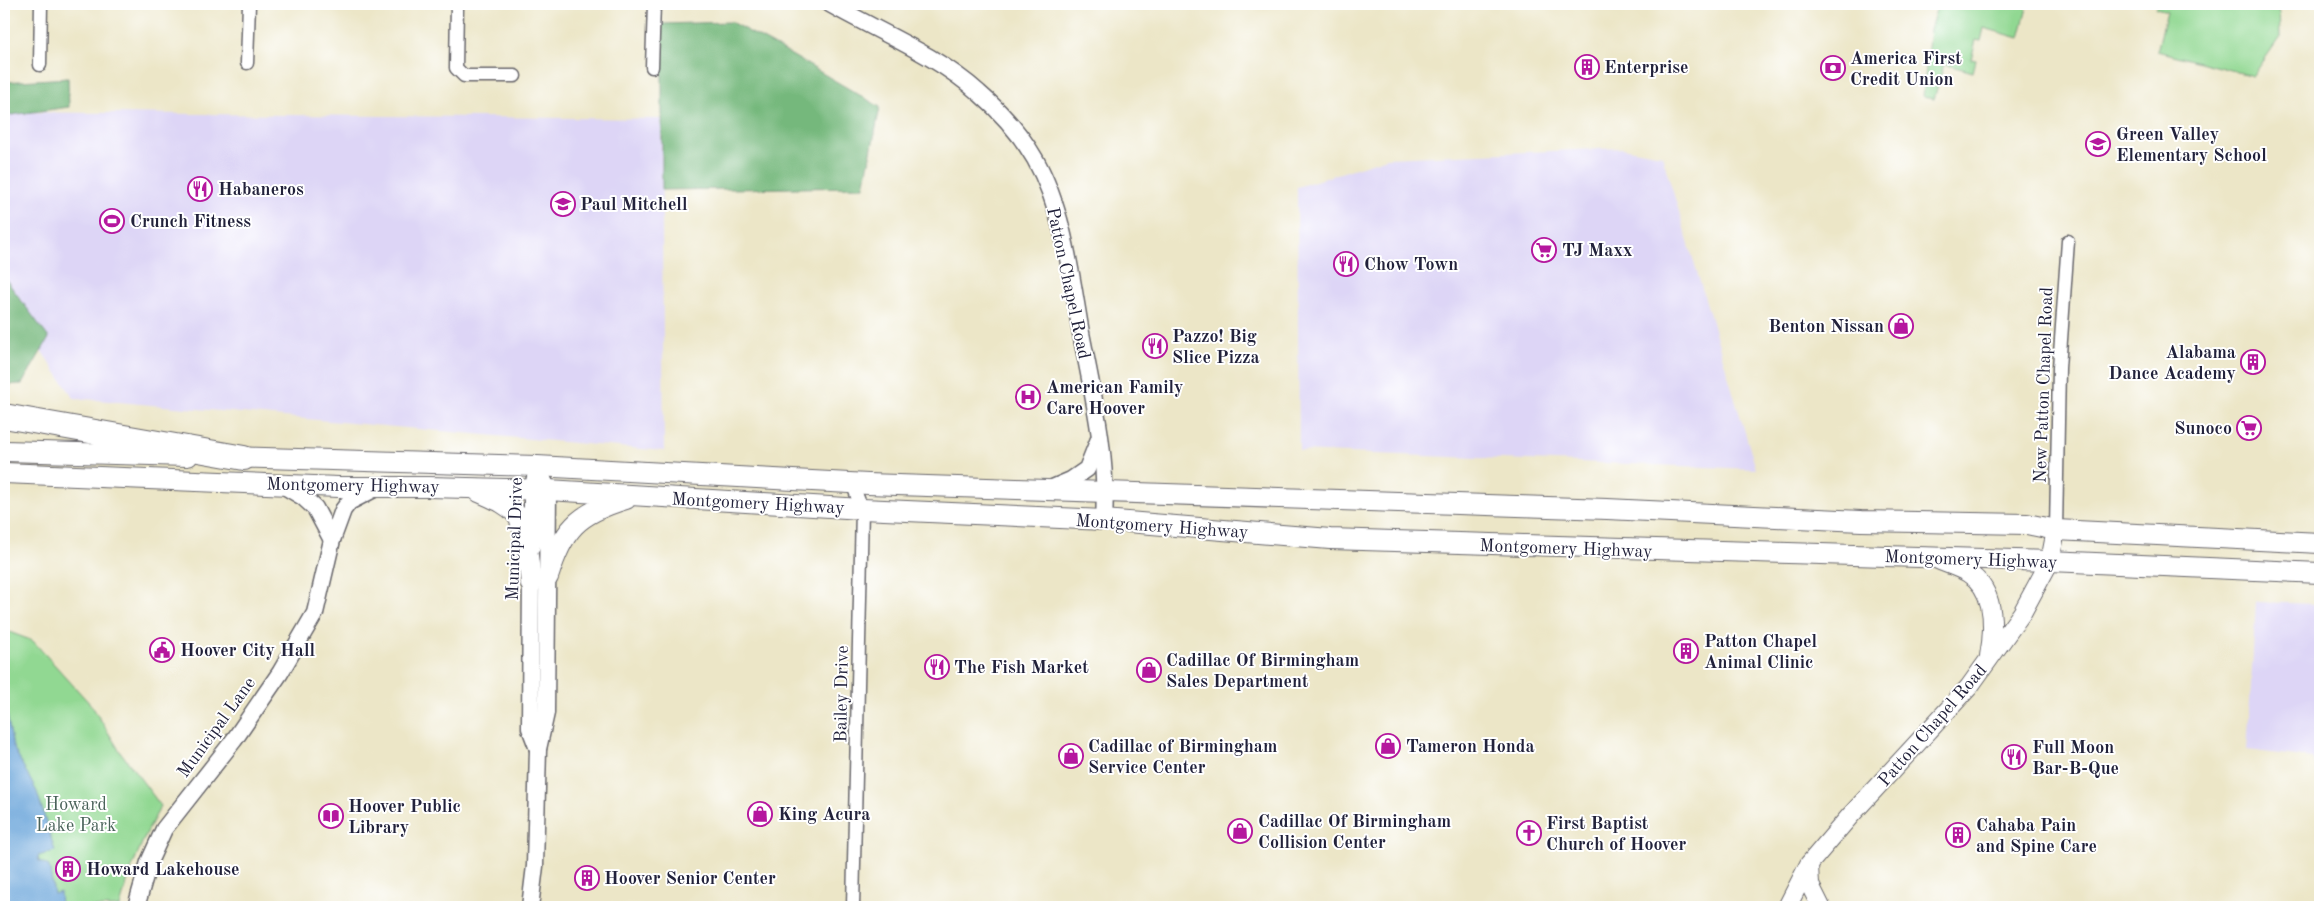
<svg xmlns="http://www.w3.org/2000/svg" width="2324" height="911" font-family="'Old Standard TT',serif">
<rect width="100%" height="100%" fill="#fff"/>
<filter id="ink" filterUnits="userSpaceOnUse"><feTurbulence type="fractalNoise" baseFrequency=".02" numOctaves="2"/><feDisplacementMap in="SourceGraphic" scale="10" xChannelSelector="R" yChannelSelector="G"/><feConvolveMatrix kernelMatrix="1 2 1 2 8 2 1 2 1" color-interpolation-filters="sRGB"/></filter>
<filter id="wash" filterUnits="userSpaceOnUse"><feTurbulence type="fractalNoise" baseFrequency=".0096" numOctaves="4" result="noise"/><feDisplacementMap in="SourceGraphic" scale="20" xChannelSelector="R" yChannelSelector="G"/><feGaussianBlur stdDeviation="1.12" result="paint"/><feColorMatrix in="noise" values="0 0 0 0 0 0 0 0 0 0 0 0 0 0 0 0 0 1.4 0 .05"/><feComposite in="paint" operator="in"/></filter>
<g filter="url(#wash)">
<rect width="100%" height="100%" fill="#ece6c7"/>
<g fill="#ddd5f6">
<polygon points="4,112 661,119 664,451 74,398 4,297"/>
<polygon points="1622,148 1662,155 1756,469 1299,451 1297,187 1387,158"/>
<polygon points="2256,602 2320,604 2320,774 2313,758 2247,750"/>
</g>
<g fill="#91d892" stroke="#5a7d66">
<polygon points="1938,4 2028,4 2019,38 1984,28 1981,41 1976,40 1971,59 1976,60 1973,72 1944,64 1934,99 1923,97 1930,29"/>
<polygon points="2158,4 2279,4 2280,37 2253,76 2157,51 2167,11 2156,8"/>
<path d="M4,630L33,641L92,706L119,750L161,806C142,839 129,871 120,907H4Z"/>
</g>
<g fill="#74b87c" stroke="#4b6d5c">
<polygon points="731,22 781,49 880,107 864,187 662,190 662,24"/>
<polygon points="68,78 69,107 4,116 4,82"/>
<polygon points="4,277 49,338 22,384 4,385"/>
</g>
<polygon fill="#6ba5da" stroke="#46648a" points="4,698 13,747 37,792 55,851 38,856 39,861 49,866 54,894 60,892 61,907 4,907"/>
</g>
<g filter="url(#ink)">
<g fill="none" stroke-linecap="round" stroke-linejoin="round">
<defs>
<g id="minor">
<polyline points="457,4 456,68 464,76 515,76"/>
<polyline points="247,63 249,4"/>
<polyline points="40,65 41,4"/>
<polyline points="652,67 654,4"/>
<polyline points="852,483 862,509 853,907"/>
<polyline points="2056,530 2059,368 2068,241"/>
</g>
<g id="tertiary">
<path d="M830,4C879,32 937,55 979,93C1000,111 1021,135 1035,159C1064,211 1071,276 1081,333C1093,395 1108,457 1104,520"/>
<polyline points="281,484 303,497 315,508 332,540"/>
<polyline points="1050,489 1071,480 1087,469 1099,439"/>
<polyline points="532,546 532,490 535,478"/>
<polyline points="531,573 530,728 538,749"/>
<polyline points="136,907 149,862 164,829 234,740 280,673 315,613 332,540 343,510 349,502 376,488"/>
<polyline points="530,907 535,866 538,749 546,713 548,490 537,466"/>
</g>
<g id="secondary">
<path d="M1936,559C1946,564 1958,567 1968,573C1996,590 1994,629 1989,656"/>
<polyline points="1809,865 1810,885 1821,907"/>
<polyline points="1787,907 1809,864 1850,816 1969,687 2022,613 2050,561 2056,530"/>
</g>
<g id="primary">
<polyline points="4,451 188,456"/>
<polyline points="230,457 537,466 868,484 1607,509 1861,521 2027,524 2056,530 2320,543"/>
<polyline points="4,473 338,487 429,487 548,490 862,509 1104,520 1330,539 2050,561 2320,573"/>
<path d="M479,492C492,498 507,503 516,514C527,527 529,567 531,584"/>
<path d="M548,577C564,529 576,514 626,499"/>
</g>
<polyline id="motorway" points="4,416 244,458"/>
</defs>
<use href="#minor" stroke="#69676c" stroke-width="15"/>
<use href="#tertiary" stroke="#69676c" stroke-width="19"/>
<use href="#secondary" stroke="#69676c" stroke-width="20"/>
<use href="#primary" stroke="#69676c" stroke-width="22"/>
<use href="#motorway" stroke="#69676c" stroke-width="26"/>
<use href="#minor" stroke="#fff" stroke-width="12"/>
<use href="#tertiary" stroke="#fff" stroke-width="16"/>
<use href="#secondary" stroke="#fff" stroke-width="18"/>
<use href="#primary" stroke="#fff" stroke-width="20"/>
<use href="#motorway" stroke="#fff" stroke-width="24"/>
</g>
</g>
<defs>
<symbol id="building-ring" viewBox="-11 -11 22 22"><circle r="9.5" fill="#fff" stroke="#b5179e" stroke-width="1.5"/><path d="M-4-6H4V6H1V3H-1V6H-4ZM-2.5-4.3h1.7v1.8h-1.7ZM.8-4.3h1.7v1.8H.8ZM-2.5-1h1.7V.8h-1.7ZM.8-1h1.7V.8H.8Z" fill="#b5179e"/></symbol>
<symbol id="bank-ring" viewBox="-11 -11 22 22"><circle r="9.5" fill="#fff" stroke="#b5179e" stroke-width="1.5"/><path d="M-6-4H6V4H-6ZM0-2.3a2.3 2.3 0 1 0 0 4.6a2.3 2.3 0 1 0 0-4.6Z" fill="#b5179e"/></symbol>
<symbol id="school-ring" viewBox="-11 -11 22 22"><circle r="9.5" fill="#fff" stroke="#b5179e" stroke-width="1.5"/><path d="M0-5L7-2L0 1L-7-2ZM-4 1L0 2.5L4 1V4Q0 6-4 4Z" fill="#b5179e"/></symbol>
<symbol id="restaurant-ring" viewBox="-11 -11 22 22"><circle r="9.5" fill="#fff" stroke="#b5179e" stroke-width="1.5"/><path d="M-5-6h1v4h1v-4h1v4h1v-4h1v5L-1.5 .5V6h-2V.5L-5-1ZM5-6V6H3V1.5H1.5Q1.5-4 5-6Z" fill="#b5179e"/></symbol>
<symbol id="stadium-ring" viewBox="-11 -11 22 22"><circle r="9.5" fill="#fff" stroke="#b5179e" stroke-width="1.5"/><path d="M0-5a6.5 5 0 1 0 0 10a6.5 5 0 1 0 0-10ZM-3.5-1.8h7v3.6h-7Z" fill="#b5179e"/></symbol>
<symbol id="supermarket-ring" viewBox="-11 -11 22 22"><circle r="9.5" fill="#fff" stroke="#b5179e" stroke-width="1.5"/><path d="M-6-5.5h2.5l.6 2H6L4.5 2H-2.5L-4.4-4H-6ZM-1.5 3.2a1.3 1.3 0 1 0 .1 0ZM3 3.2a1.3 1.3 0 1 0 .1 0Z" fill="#b5179e"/></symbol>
<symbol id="shop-ring" viewBox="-11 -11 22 22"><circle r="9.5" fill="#fff" stroke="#b5179e" stroke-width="1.5"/><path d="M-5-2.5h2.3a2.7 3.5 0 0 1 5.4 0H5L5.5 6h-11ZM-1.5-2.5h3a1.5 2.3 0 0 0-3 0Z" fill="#b5179e"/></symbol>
<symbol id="hospital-ring" viewBox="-11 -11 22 22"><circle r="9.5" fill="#fff" stroke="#b5179e" stroke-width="1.5"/><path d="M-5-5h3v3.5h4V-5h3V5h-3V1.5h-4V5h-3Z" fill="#b5179e"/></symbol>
<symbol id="civic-ring" viewBox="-11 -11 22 22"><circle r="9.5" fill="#fff" stroke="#b5179e" stroke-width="1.5"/><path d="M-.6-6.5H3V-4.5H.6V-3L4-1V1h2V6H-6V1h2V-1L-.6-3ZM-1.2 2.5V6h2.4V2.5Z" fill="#b5179e"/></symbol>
<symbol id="library-ring" viewBox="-11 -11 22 22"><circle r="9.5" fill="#fff" stroke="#b5179e" stroke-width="1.5"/><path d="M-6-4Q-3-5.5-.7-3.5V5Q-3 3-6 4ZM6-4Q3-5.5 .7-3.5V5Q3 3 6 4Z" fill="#b5179e"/></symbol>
<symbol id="church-ring" viewBox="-11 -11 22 22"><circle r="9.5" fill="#fff" stroke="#b5179e" stroke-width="1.5"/><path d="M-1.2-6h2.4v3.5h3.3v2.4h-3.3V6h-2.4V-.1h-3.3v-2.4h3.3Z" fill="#b5179e"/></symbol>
</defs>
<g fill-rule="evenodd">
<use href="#building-ring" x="1573" y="53" width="28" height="28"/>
<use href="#bank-ring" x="1819" y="54" width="28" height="28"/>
<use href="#school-ring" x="2084" y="130" width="28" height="28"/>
<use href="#restaurant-ring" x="186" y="175" width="28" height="28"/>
<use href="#school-ring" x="549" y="190" width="28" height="28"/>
<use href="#stadium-ring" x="98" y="207" width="28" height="28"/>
<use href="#supermarket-ring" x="1530" y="236" width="28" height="28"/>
<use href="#restaurant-ring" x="1332" y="250" width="28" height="28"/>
<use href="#shop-ring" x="1887" y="312" width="28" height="28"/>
<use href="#restaurant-ring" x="1141" y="332" width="28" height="28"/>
<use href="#building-ring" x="2239" y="348" width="28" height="28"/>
<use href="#hospital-ring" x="1014" y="383" width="28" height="28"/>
<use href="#supermarket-ring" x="2235" y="414" width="28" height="28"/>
<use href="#civic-ring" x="148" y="636" width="28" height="28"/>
<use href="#building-ring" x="1672" y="637" width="28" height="28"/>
<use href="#restaurant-ring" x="923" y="653" width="28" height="28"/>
<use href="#shop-ring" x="1135" y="656" width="28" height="28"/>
<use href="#shop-ring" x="1374" y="732" width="28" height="28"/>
<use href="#shop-ring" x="1057" y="742" width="28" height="28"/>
<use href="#restaurant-ring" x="2000" y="743" width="28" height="28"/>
<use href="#shop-ring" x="746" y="800" width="28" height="28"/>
<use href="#library-ring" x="317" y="802" width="28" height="28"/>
<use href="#shop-ring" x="1226" y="817" width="28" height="28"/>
<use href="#church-ring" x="1515" y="819" width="28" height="28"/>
<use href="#building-ring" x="1944" y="821" width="28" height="28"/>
<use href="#building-ring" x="54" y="855" width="28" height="28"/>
<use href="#building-ring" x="573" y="864" width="28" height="28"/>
</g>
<g text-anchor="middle" stroke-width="4" stroke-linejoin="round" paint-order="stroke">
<g font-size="18" font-weight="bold" fill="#22223b" stroke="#fff" text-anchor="start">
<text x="1850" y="64">America First<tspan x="1850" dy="21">Credit Union</tspan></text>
<text x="1604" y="73">Enterprise</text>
<text x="2116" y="140">Green Valley<tspan x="2116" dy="21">Elementary School</tspan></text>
<text x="218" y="195">Habaneros</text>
<text x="580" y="210">Paul Mitchell</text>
<text x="130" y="227">Crunch Fitness</text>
<text x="1562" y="256">TJ Maxx</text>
<text x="1364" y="270">Chow Town</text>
<text x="1884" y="332" text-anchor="end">Benton Nissan</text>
<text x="1172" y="342">Pazzo! Big<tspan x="1172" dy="21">Slice Pizza</tspan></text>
<text x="2236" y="358" text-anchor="end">Alabama<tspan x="2236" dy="21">Dance Academy</tspan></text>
<text x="1046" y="393">American Family<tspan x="1046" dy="21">Care Hoover</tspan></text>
<text x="2232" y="434" text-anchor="end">Sunoco</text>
<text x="1704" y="647">Patton Chapel<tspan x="1704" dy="21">Animal Clinic</tspan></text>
<text x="180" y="656">Hoover City Hall</text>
<text x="1166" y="666">Cadillac Of Birmingham<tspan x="1166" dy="21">Sales Department</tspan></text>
<text x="954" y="673">The Fish Market</text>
<text x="1088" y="752">Cadillac of Birmingham<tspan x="1088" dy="21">Service Center</tspan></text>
<text x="1406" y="752">Tameron Honda</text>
<text x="2032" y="753">Full Moon<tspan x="2032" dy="21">Bar-B-Que</tspan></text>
<text x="348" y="812">Hoover Public<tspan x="348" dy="21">Library</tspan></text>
<text x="778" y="820">King Acura</text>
<text x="1258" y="827">Cadillac Of Birmingham<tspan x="1258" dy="21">Collision Center</tspan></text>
<text x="1546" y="829">First Baptist<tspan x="1546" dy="21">Church of Hoover</tspan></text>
<text x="1976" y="831">Cahaba Pain<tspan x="1976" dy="21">and Spine Care</tspan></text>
<text x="86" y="875">Howard Lakehouse</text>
<text x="604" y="884">Hoover Senior Center</text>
</g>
<g font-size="18" fill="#22223b" stroke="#fff">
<text transform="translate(1069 283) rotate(78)" y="6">Patton Chapel Road</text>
<text transform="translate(2043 385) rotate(-88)" y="6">New Patton Chapel Road</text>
<text transform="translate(353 485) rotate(1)" y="6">Montgomery Highway</text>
<text transform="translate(758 503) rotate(3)" y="6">Montgomery Highway</text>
<text transform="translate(1162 526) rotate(4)" y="6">Montgomery Highway</text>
<text transform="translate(514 539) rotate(-88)" y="6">Municipal Drive</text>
<text transform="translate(1566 548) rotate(2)" y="6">Montgomery Highway</text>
<text transform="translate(1971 559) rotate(2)" y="6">Montgomery Highway</text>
<text transform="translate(841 694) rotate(-89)" y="6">Bailey Drive</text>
<text transform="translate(1932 725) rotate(-49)" y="6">Patton Chapel Road</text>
<text transform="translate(216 727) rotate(-54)" y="6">Municipal Lane</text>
</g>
<g font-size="18" fill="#496259" stroke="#fff">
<text x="76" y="810">Howard<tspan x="76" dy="21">Lake Park</tspan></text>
</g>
</g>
<rect width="2324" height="911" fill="none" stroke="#fff" stroke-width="20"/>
</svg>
